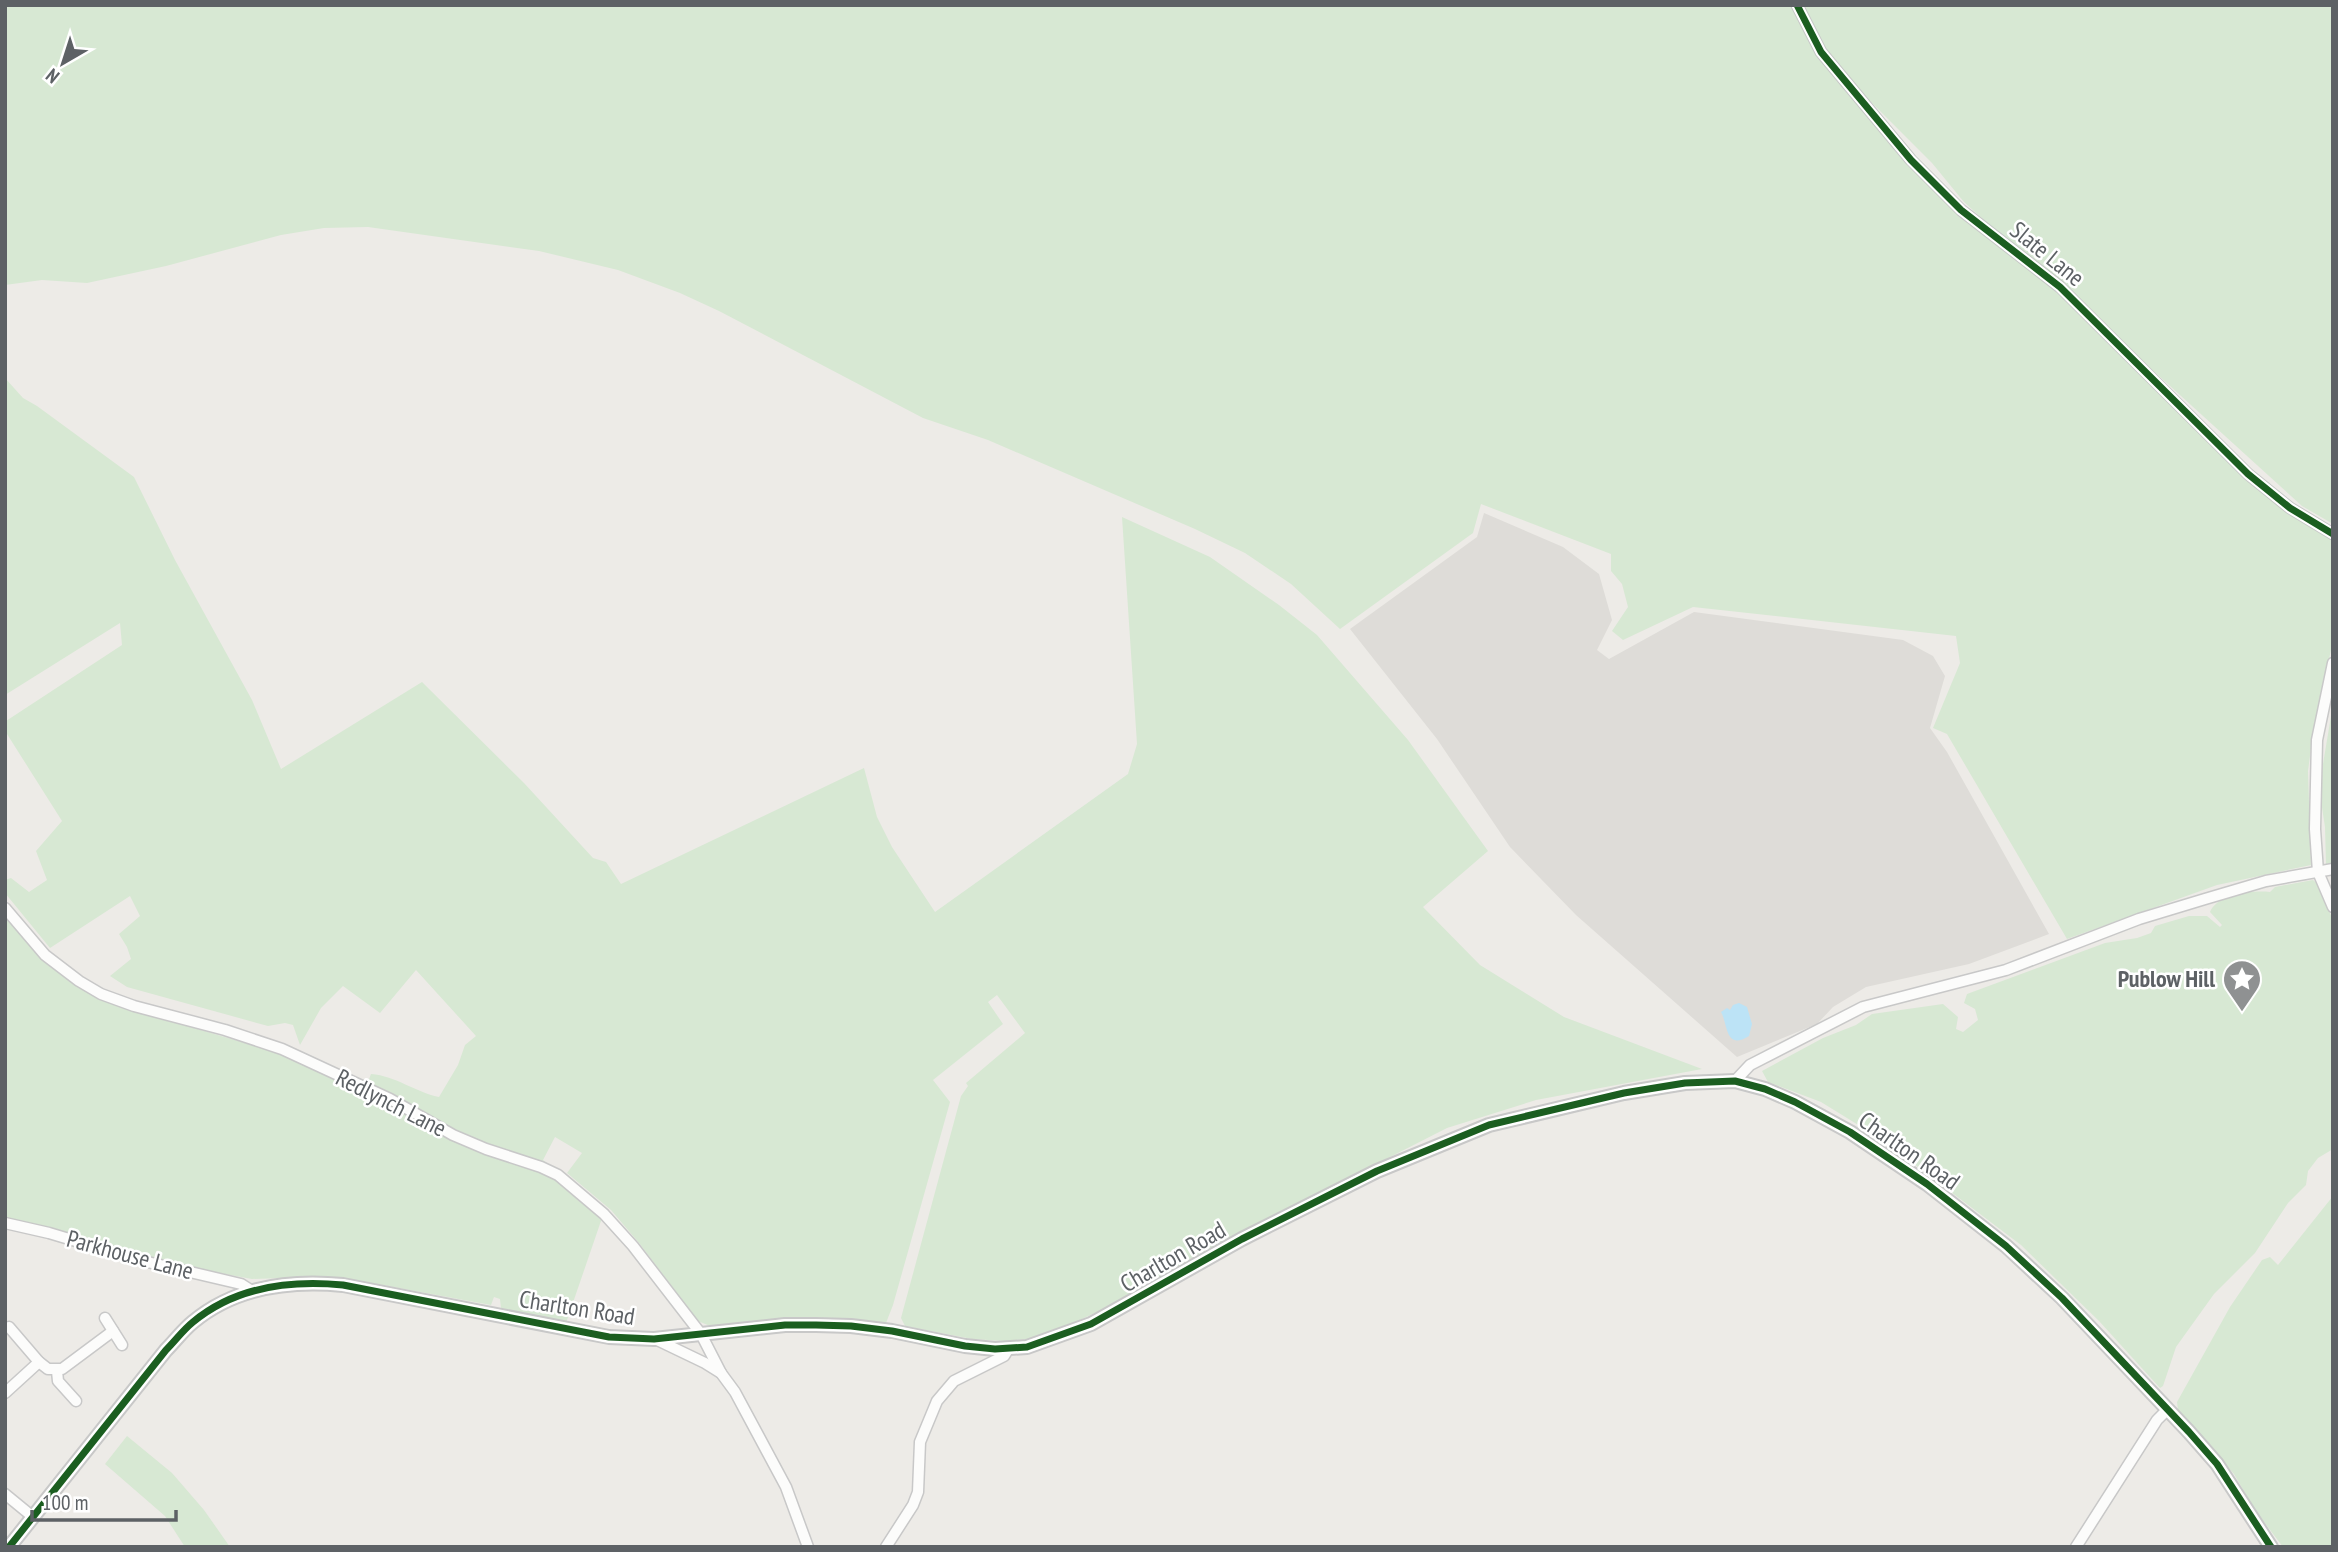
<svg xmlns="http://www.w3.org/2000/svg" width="2338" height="1552" font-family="'PT Sans Narrow',sans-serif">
<rect width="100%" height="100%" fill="#edebe7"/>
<polygon fill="#dedcd8" points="1484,513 1563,547 1599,574 1612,620 1597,650 1609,659 1694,612 1903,640 1933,656 1945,676 1930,728 1947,752 2049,934 1969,964 1866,987 1833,1007 1817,1024 1737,1057 1576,915 1510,847 1437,739 1350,629 1477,537"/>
<g fill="#d7e8d3">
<polygon points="5,5 2333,5 2333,524 2302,506 2148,366 2082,300 2061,281 2007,241 1964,202 1932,163 1870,101 1862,108 1907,165 1959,213 2057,290 2289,512 2333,539 2333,640 2312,741 2308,771 2311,865 2217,885 2067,939 1947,734 1933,728 1960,663 1956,636 1693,607 1623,640 1612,631 1628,607 1622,584 1611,571 1611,554 1481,504 1473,533 1340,629 1291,584 1245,553 1195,529 988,440 923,418 719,311 680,293 618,270 539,251 368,227 324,228 281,235 166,266 87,283 42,280 5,285"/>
<path d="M5,378L23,398L37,406L134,477L175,560L252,700L281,769L422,682L524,783L593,858L606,862L621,884L864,768L877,817L892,847L935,912L1128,774L1137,744L1122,517L1210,557L1279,605L1317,635L1408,740L1488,851L1423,907L1480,965L1564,1017L1702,1069L1536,1100L1447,1128L1192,1258L1114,1304L1054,1332L1029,1339L1005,1341L972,1339L905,1326L901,1318L961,1096L968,1086L966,1083L1025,1033L997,995L988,1002L1003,1024L933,1080L950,1102L893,1305L886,1323L828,1319L710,1326L698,1321L639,1243L611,1210L567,1173L582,1153L555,1137L543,1160L548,1164L497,1149L459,1134L368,1082L371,1074C396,1076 415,1092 439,1097L458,1065L465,1045L476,1036L416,970L380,1013L343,986L321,1008L300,1045L293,1025L285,1023L268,1026L127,987L110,976L131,959L127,947L119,934L140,916L130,896L50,948L5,893V880L11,878L29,892L47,880L36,851L62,821L7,734L6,721L122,645L120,623L5,695Z"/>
<polygon points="2333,704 2333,863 2326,864 2325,827 2319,788"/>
<path d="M2313,880L2319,885L2333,921V1149L2318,1158L2308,1171L2306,1185L2288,1203L2255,1253L2214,1294L2176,1347L2163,1386L2160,1388L2099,1321L2021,1245L1881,1139L1821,1102L1768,1082L1762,1071L1823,1038L1856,1025L1872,1014L1943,1004L1958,1017L1956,1029L1963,1032L1978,1020L1975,1009L1964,1003L1967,994L2105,943L2137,938L2151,933L2155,926L2189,916H2207L2220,927L2222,925L2210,912C2217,894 2253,890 2270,892L2275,887Z"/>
<path d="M5,914C40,957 75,988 126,1008L282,1054L392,1104L452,1138L554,1177L602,1218L566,1323L501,1308L500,1299L494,1297L491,1305L366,1282L312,1277L252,1279L166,1263L5,1217Z"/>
<polygon points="2333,1196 2333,1547 2283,1547 2255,1510 2234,1474 2178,1410 2177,1402 2230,1307 2262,1260 2270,1257 2278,1265"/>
<polygon points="127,1436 172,1473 204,1510 230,1547 185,1547 165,1516 105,1464"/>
</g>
<path fill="#bce3f6" d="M1739,1003L1747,1007L1752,1024L1749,1036C1725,1051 1728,1024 1721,1012L1727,1008L1730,1010L1733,1005Z"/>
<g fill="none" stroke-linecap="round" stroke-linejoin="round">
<defs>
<g id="minor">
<polyline points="1797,5 1821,52 1911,160 1961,210 2060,287 2248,474 2290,508 2333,534"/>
<polyline points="2333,663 2317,740 2315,829 2318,872 2333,907"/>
<polyline points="5,908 45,955 79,981 101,994 134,1006 225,1030 282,1049 390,1099 453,1135 486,1149 541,1167 558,1175 604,1214 633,1246 701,1334 721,1373"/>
<polyline points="1735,1081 1750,1065 1863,1007 2006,970 2139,919 2205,899 2266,881 2333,869"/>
<polyline points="5,1223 49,1233 139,1260 241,1284 252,1291"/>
<polyline points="105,1318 122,1345"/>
<polyline points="9,1327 39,1362"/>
<polyline points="655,1339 705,1363 721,1373 735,1392 786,1487 808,1547"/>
<polyline points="57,1371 58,1381 76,1401"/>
<polyline points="5,1393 39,1362 48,1369 62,1369 113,1331"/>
<polyline points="5,1494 33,1517"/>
<polyline points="886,1547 913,1505 918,1492 920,1442 937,1401 954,1381 1004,1356 1009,1348"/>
<polyline points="2076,1547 2157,1420 2167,1410"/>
</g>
<path id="tertiary" d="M9,1547L166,1350C175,1341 183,1330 193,1322C235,1287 291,1280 343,1285L609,1337L654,1339L785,1325H816L851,1326L892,1331L965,1346L995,1349L1027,1347L1091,1324L1242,1239L1377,1171L1489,1125L1624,1093L1685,1083L1735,1081L1765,1089L1795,1102L1850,1132L1927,1184L2006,1246L2062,1298L2189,1432L2217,1464L2271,1547"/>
</defs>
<use href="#minor" stroke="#c8c8c8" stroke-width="13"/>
<use href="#tertiary" stroke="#c8c8c8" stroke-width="16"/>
<use href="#minor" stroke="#fcfcfb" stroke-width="10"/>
<use href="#tertiary" stroke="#fcfcfb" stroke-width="12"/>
<defs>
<g id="cycleway">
<polyline points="1797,5 1821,52 1911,160 1961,210 2060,287 2248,474 2290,508 2333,534"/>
<path d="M9,1547L166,1350C175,1341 183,1330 193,1322C235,1287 291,1280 343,1285L609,1337L654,1339L785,1325H816L851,1326L892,1331L965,1346L995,1349L1027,1347L1091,1324L1242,1239L1377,1171L1489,1125L1624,1093L1685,1083L1735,1081L1765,1089L1795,1102L1850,1132L1927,1184L2006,1246L2062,1298L2189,1432L2217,1464L2271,1547"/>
</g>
</defs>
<use href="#cycleway" stroke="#fff" stroke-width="11"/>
<use href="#cycleway" stroke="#1b5e20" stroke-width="7"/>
</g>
<defs>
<symbol id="sight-pin" viewBox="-11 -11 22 30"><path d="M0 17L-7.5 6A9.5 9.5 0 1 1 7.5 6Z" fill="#8f9192" stroke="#fff"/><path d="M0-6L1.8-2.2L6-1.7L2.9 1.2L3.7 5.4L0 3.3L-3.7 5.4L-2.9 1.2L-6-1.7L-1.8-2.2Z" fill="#fff"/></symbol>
</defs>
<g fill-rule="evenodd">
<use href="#sight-pin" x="2220" y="957" width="44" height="60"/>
</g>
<g text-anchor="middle" stroke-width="5" stroke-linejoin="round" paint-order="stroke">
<g font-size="24" fill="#5d6165" stroke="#fff">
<text transform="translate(2047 254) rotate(39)" y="8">Slate Lane</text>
<text transform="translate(391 1103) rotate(27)" y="8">Redlynch Lane</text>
<text transform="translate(1909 1151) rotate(35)" y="8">Charlton Road</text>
<text transform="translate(130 1255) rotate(15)" y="8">Parkhouse Lane</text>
<text transform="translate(1173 1257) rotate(-30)" y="8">Charlton Road</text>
<text transform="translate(577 1308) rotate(9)" y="8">Charlton Road</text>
</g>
<g font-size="24" font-weight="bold" fill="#5d6165" stroke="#fff" text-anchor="end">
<text x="2215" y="987">Publow Hill</text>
</g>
</g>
<rect width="2338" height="1552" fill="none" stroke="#5d6165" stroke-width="14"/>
<g transform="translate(63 63) rotate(219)" stroke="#ffffff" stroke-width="5" paint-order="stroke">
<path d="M0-5L12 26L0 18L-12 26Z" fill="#5d6165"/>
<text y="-10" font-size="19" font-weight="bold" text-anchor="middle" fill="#5d6165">N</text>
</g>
<path d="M32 1510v10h144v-10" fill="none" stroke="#5d6165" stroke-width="3.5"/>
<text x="42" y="1510" font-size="21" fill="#5d6165" stroke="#ffffff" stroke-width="5" paint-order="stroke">100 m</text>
</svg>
